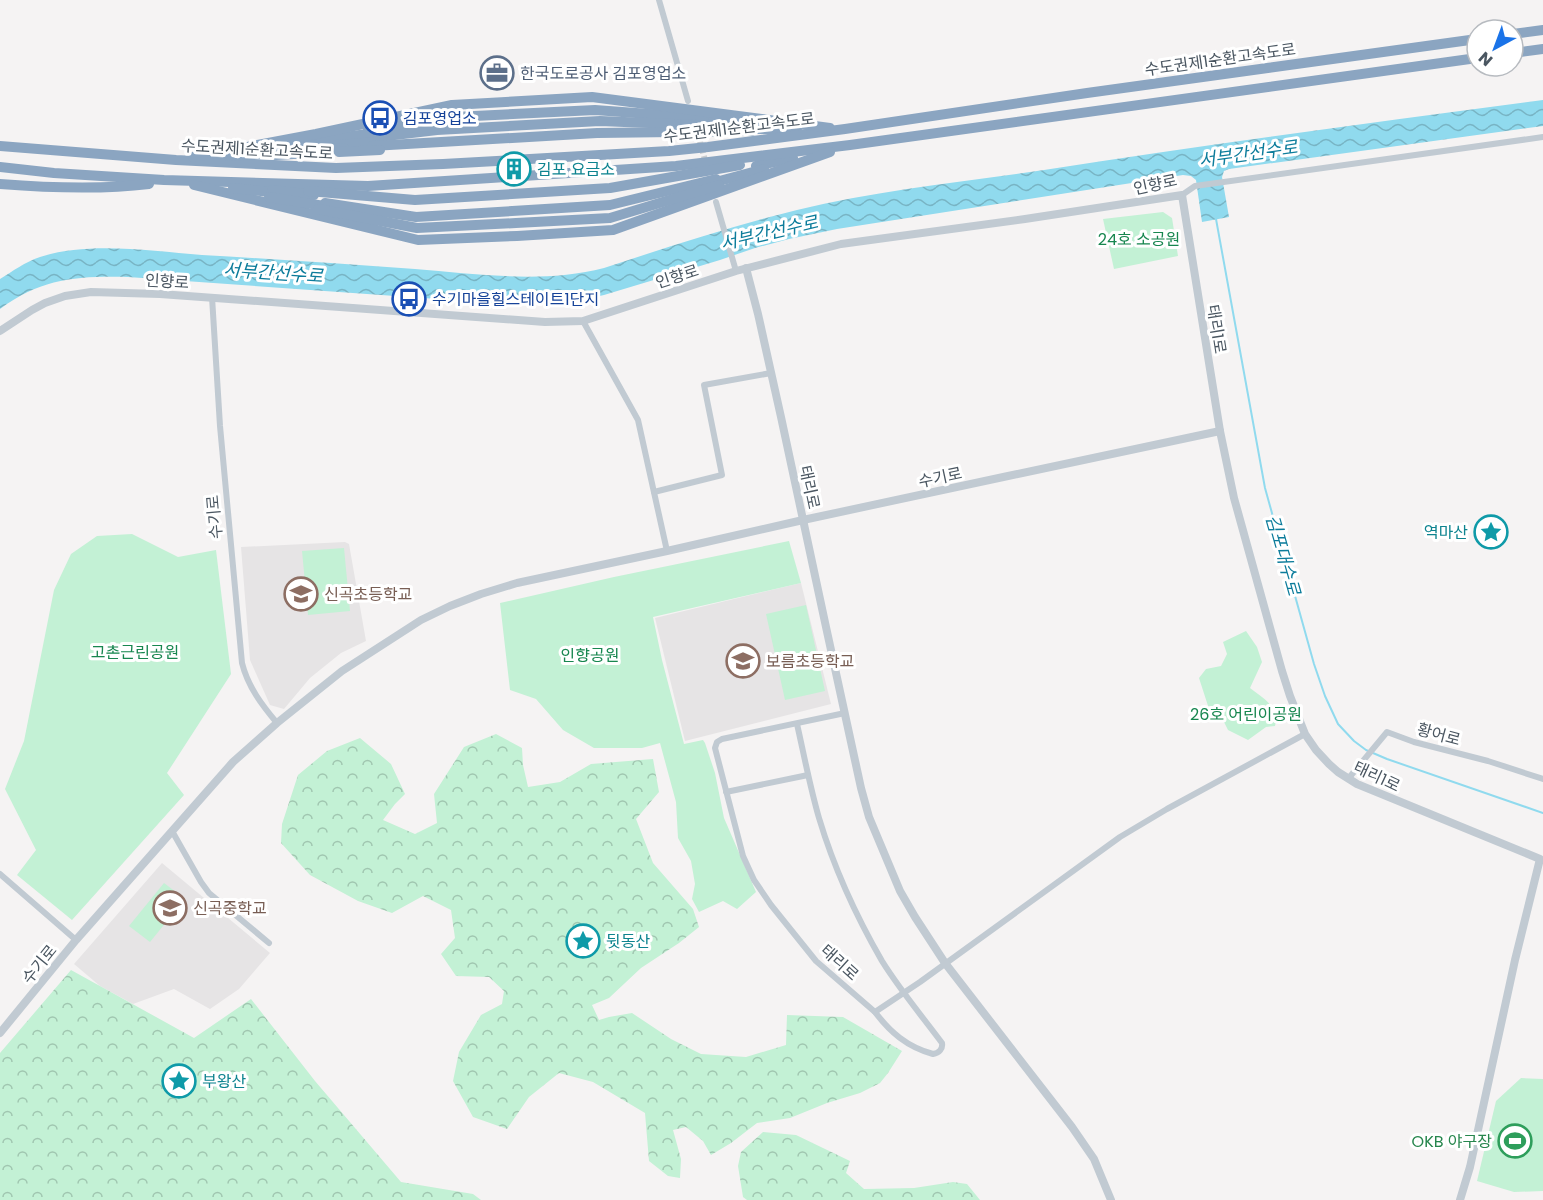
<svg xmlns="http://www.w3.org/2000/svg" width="1543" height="1200" font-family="Poppins,'Noto Sans KR',sans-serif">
<defs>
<pattern id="forest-crowns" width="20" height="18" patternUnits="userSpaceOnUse" patternTransform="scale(1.5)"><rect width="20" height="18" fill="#c3f1d5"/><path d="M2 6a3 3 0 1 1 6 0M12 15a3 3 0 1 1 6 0" fill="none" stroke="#a0c6b0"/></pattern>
<pattern id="water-waves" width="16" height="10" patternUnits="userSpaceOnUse" patternTransform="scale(1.5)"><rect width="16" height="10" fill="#90daee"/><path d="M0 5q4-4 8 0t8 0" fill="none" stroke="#78b4c4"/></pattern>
</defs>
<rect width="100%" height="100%" fill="#f5f3f3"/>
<g fill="#e6e4e5">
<polygon points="345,542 349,544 366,641 341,653 310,678 284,709 270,705 250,660 241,547"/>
<polygon points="801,583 831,704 685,741 655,618"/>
<polygon points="162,863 270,953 239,989 210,1009 174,989 133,1004 100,986 74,964"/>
</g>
<g fill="url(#forest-crowns)">
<polygon points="496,734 522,748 523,765 528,787 560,782 591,764 653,759 659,792 636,819 653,863 693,909 699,927 679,943 641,968 609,998 592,1005 599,1020 609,1017 632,1013 671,1039 701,1054 746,1057 786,1045 787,1015 843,1017 902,1051 888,1073 880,1083 860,1093 827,1103 790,1118 757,1123 731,1143 711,1155 703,1141 686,1127 673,1130 681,1159 680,1178 668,1176 649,1161 645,1113 593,1082 559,1073 529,1097 507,1129 473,1117 453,1081 459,1052 481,1015 502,1004 504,991 489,977 456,976 441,954 455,938 451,910 423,896 392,913 358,901 310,875 281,843 282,824 298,775 327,751 360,738 391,764 405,794 395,804 383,820 415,834 437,823 434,794 464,747"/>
<polygon points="71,970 194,1038 251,999 315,1081 401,1182 473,1194 481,1200 0,1200 0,1053"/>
<polygon points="763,1132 796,1135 850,1161 846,1173 864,1189 914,1188 953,1182 967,1184 980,1200 747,1200 743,1197 738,1166 741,1152"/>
</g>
<g fill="#c3f1d5">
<polygon points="1163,212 1172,218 1178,256 1114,269 1103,219"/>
<polygon points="132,534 178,557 216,550 231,674 167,773 184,795 72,920 17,875 36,850 5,789 24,741 54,590 71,554 97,536"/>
<polygon points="789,541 801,583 653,617 662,660 684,744 703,740 705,743 715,773 724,818 756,892 737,909 723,901 699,912 692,899 695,884 691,861 678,838 676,802 660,743 642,748 594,748 563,730 536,699 510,690 500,603 614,577"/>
<polygon points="344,548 350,611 308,615 302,551"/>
<polygon points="806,605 825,691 785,700 766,614"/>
<path d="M1246,631L1257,647L1262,662L1250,688C1263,698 1280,707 1275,726L1266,727L1248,740L1228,730L1224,722L1210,712L1199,678L1206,669L1221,666L1227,654L1223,642Z"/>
<polygon points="164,883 185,899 150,942 129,926"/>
<polygon points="1521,1078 1543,1079 1543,1191 1514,1192 1477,1181 1496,1101"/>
</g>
<path fill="url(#water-waves)" d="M1543,100V126L1229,169L1224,171L1222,177L1229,217L1202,222L1196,180L1191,176L1183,175L837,229L789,239L755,248L720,260L604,295L574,302L555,304H508L128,277C77,276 42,278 0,309V279C13,271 25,262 40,257C89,241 151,251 202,255C273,259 344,264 415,269C478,274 543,284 604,268C668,247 732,226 797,210C878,190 962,182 1044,170C1210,144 1376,122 1543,100Z"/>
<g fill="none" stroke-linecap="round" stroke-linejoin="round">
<polyline stroke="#90daee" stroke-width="2" points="1216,219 1265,488 1314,664 1325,696 1338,724 1354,741 1366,750 1387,759 1543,813"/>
<polyline stroke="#caccce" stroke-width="6" stroke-dasharray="6 3" stroke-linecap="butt" points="697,130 706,164"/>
<g stroke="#c1cad2" stroke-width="6">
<polyline points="659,0 688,101"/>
<polyline points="1182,195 1195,186 1543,137"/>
<polyline points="716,202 736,271"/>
<path d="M212,297L220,426L242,663C248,687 262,705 277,723"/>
<polyline points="583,321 638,420 667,551"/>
<polyline points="654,492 722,475 704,385 771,373"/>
<polyline points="845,713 722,739 717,742 715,748 743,856 754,880 771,905 816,961 875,1012 920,982 1120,837 1167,809 1305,734"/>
<path d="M797,724C804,755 810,787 819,818C834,868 856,916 882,961C900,990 922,1016 942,1043C943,1049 939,1053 933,1054C907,1047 890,1032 875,1012"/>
<polyline points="1348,779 1387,732 1414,742 1488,761 1543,779"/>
<polyline points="726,792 808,775"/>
<polyline points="172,831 201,882 209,893 269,943"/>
<polyline points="0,874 76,940"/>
</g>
<g stroke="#c1cad2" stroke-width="8">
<polyline points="746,268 758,314 781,417 826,627 861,788 869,817 900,891 915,917 945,963 1072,1127 1094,1159 1111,1200"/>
<polyline points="0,331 32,310 45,303 65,296 91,292 160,294 545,322 583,321 736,271 841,244 1025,219 1182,195 1220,431 1234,498 1282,671 1290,696 1305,734 1316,750 1329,764 1338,772 1357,784 1540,859 1515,960 1470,1167 1460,1200"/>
<polyline points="0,1033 76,940 233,762 277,723 342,671 421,620 450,606 481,594 517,583 667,551 803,520 1008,476 1220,431"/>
</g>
<g stroke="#8ba5c1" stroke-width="10">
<polyline points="1513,34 1543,30"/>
<polyline points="1513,53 1543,49"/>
<polyline points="699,121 755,124"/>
<polyline points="747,129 797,129"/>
<polyline points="368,130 454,117 595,110 704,118"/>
<polyline points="369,138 437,130 600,121 698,125"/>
<polyline points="307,142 375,133"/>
<polyline points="336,145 377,142"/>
<polyline points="0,146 176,160 336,168 443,164 669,151 708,147 845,129 1087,93 1477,39"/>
<polyline points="372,146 597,133 752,131"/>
<polyline points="265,150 315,144"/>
<polyline points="306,151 344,148"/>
<polyline points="339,152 380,150"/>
<polyline points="276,155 311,153"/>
<polyline points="228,156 273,153"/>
<polyline points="193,157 316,134 452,105 592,97 830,128"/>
<polyline points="756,166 793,158"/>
<polyline points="0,167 54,173 164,180 368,186 676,166 850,145 1477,58"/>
<polyline points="712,183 764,169"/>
<path d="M0,184C50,188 100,190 149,184"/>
<polyline points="194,185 418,240 517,236 613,230 830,152"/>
<polyline points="233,188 278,193"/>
<polyline points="272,190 314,195"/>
<polyline points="308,191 415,200 610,188 740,165"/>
<polyline points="269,197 324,206"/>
<polyline points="325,203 416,217 610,205 716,179"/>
<polyline points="318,209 417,228 516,223 610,218 719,185"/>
</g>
</g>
<defs>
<symbol id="office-ring" viewBox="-11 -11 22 22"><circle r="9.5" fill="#fff" stroke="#5c6f8a" stroke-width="1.5"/><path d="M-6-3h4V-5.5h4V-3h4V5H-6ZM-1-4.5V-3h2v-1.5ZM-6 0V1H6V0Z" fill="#5c6f8a"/></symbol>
<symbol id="bus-ring" viewBox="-11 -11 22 22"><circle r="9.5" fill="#fff" stroke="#1a4fb4" stroke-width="1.5"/><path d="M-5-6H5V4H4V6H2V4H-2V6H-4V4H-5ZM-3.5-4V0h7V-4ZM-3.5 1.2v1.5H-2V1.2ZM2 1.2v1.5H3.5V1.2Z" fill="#1a4fb4"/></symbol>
<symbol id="building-ring" viewBox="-11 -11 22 22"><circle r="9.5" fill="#fff" stroke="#0f9aa8" stroke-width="1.5"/><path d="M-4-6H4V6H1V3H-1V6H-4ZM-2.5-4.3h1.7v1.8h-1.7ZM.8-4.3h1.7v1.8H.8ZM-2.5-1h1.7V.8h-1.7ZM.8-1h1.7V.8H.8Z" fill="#0f9aa8"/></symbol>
<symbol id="sight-ring" viewBox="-11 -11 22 22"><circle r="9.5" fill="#fff" stroke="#0f9aa8" stroke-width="1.5"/><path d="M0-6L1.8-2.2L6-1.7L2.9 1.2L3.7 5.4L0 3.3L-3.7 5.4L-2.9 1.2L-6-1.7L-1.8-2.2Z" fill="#0f9aa8"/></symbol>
<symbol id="school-ring" viewBox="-11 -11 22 22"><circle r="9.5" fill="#fff" stroke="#8d6e63" stroke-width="1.5"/><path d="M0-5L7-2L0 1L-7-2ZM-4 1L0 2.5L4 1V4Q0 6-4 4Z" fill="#8d6e63"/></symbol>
<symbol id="stadium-ring" viewBox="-11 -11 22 22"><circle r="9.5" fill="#fff" stroke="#2e9e5b" stroke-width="1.5"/><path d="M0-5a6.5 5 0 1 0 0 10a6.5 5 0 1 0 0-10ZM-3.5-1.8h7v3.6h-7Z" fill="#2e9e5b"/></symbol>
</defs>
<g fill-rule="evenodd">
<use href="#office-ring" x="478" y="54" width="38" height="38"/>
<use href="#bus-ring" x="361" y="99" width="38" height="38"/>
<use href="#building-ring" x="495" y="150" width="38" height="38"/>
<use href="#bus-ring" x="390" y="280" width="38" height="38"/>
<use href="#sight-ring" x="1472" y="513" width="38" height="38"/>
<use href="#school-ring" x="282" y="575" width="38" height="38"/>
<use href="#school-ring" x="724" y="642" width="38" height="38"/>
<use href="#school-ring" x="151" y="889" width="38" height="38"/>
<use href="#sight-ring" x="564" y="922" width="38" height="38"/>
<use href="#sight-ring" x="160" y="1062" width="38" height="38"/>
<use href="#stadium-ring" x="1496" y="1122" width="38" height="38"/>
</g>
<g text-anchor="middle" stroke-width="6" stroke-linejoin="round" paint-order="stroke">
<g font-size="16" fill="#4a5661" stroke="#fff">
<text transform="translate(1220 59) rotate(-8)" y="6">수도권제1순환고속도로</text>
<text transform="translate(739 127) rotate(-7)" y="6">수도권제1순환고속도로</text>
<text transform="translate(257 149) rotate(3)" y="6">수도권제1순환고속도로</text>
<text transform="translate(1155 184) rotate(-12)" y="6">인향로</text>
<text transform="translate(677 276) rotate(-18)" y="6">인향로</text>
<text transform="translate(167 281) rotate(3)" y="6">인향로</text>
<text transform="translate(1217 329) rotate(81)" y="6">태리1로</text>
<text transform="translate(940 477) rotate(-12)" y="6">수기로</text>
<text transform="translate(810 487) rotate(78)" y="6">태리로</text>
<text transform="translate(214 517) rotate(-95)" y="6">수기로</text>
<text transform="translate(1439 734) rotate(15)" y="6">황어로</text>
<text transform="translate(1377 776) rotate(25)" y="6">태리1로</text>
<text transform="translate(840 962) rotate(42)" y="6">태리로</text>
<text transform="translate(39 964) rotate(-51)" y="6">수기로</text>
</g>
<g font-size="16" fill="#4e5e75" stroke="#fff" text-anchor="start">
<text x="520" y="79">한국도로공사 김포영업소</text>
</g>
<g font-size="16" fill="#164399" stroke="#fff" text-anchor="start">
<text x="403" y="124">김포영업소</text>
<text x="432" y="305">수기마을힐스테이트1단지</text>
</g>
<g font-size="16" fill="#0d838f" stroke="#fff" text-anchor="start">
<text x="537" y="175">김포 요금소</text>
<text x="1468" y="538" text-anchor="end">역마산</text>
<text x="606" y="947">뒷동산</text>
<text x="202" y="1087">부왕산</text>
</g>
<g font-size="16" fill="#17864f" stroke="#fff">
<text x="1139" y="245">24호 소공원</text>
<text x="135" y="658">고촌근린공원</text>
<text x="590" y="661">인향공원</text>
<text x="1246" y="720">26호 어린이공원</text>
</g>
<g font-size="16" fill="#785e54" stroke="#fff" text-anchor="start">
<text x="324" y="600">신곡초등학교</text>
<text x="766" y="667">보름초등학교</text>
<text x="193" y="914">신곡중학교</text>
</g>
<g font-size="16" fill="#27864d" stroke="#fff" text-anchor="end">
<text x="1492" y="1147">OKB 야구장</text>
</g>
<g font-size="18" font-style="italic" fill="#0c7c9b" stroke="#fff">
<text transform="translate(1248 154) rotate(-8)" y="6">서부간선수로</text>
<text transform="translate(769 233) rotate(-13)" y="6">서부간선수로</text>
<text transform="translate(273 273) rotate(4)" y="6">서부간선수로</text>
<text transform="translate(1283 555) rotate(74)" y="6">김포대수로</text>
</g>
</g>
<g transform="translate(1495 48) rotate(221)"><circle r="28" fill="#ffffff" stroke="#b7bbc0" stroke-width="1.5"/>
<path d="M0-4.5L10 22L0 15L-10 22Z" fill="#1a73e8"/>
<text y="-9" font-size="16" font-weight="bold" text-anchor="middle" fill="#4a5661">N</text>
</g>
</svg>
